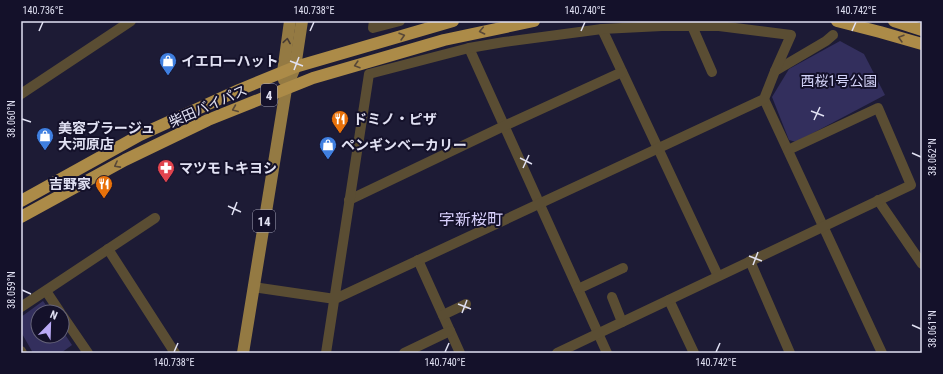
<svg xmlns="http://www.w3.org/2000/svg" width="943" height="374" font-family="'Roboto Condensed','Noto Sans JP',sans-serif">
<rect width="100%" height="100%" fill="#1d1b35"/>
<g fill="#332f5d">
<polygon points="840,41 864,54 885,95 796,142 789,140 772,97 789,69"/>
<polygon points="43,301 51,312 38,312 38,336 62,336 62,330 72,345 61,353 33,353 21,332 21,317"/>
</g>
<g fill="none" stroke-linecap="round" stroke-linejoin="round">
<g stroke="#5a4d33" stroke-width="10">
<polyline points="374,21 373,28 400,21"/>
<polyline points="692,26 712,72"/>
<polyline points="602,29 718,276"/>
<polyline points="469,48 607,353"/>
<polyline points="775,71 826,41 833,35"/>
<polyline points="21,94 131,21"/>
<polyline points="764,99 882,353"/>
<polyline points="349,200 504,126 622,72"/>
<polyline points="878,200 922,264"/>
<polyline points="108,249 175,353"/>
<polyline points="418,260 460,353"/>
<polyline points="750,261 790,353"/>
<path d="M253,287L335,299L764,99L775,71L791,35L719,26H662L602,29L504,42L469,48L369,74C354,167 341,260 326,353"/>
<polyline points="578,289 623,268"/>
<polyline points="46,291 60,312"/>
<polyline points="612,297 622,322"/>
<polyline points="669,300 694,353"/>
<polyline points="21,307 155,218"/>
<polyline points="62,315 88,353"/>
<polyline points="443,315 466,304"/>
<polyline points="21,351 22,353"/>
<polyline points="404,353 450,331"/>
<polyline points="557,353 911,185 878,108 788,150"/>
</g>
<g stroke="#947a43" stroke-width="12">
<polyline points="284,80 283,72 290,21"/>
<polyline points="243,353 286,89 295,67 302,21"/>
</g>
<g stroke="#ac8b48" stroke-width="12">
<polyline points="837,21 880,32 922,44"/>
<polyline points="894,21 922,30"/>
<polyline points="21,201 140,135 239,90 295,67 453,21"/>
<polyline points="21,217 125,160 208,120 313,78 444,40 534,21"/>
</g>
</g>
<defs><path id="oneway-chevron" d="M-2-3.5L2.5 0L-2 3.5" fill="none" stroke-width="1.6" stroke-linecap="round" stroke-linejoin="round"/></defs>
<g stroke="#584838">
<use href="#oneway-chevron" transform="translate(482 31) rotate(168)"/>
<use href="#oneway-chevron" transform="translate(402 36) rotate(-16)"/>
<use href="#oneway-chevron" transform="translate(901 38) rotate(-164)"/>
<use href="#oneway-chevron" transform="translate(357 65) rotate(163)"/>
<use href="#oneway-chevron" transform="translate(235 109) rotate(157)"/>
<use href="#oneway-chevron" transform="translate(117 165) rotate(152)"/>
</g>
<use stroke="#473b34" href="#oneway-chevron" transform="translate(287 41) rotate(-81)"/>
<path fill="none" stroke="#e1e1f3" stroke-width="1.5" d="M39,31L43,22M310,31L314,22M581,31L585,22M852,31L856,22M290,61L303,66M294,70L299,57M811,111L824,116M22,119L31,122M814,120L820,107M912,153L921,157M520,158L532,164M523,168L529,155M228,206L241,212M232,215L237,202M749,256L762,261M753,265L758,252M22,290L31,294M458,304L471,309M462,313L467,300M912,325L921,329M174,352L178,343M445,352L449,343M716,352L720,343"/>
<defs>
<symbol id="shop-pin" viewBox="-11 -11 22 30"><path d="M0 17L-7.5 6A9.5 9.5 0 1 1 7.5 6Z" fill="#3f7fe0" stroke="#14112a"/><path d="M-5-2.5h2.3a2.7 3.5 0 0 1 5.4 0H5L5.5 6h-11ZM-1.5-2.5h3a1.5 2.3 0 0 0-3 0Z" fill="#fff"/></symbol>
<symbol id="restaurant-pin" viewBox="-11 -11 22 30"><path d="M0 17L-7.5 6A9.5 9.5 0 1 1 7.5 6Z" fill="#e8710a" stroke="#14112a"/><path d="M-5-6h1v4h1v-4h1v4h1v-4h1v5L-1.5 .5V6h-2V.5L-5-1ZM5-6V6H3V1.5H1.5Q1.5-4 5-6Z" fill="#fff"/></symbol>
<symbol id="pharmacy-pin" viewBox="-11 -11 22 30"><path d="M0 17L-7.5 6A9.5 9.5 0 1 1 7.5 6Z" fill="#e0444e" stroke="#14112a"/><path d="M-2-6h4v4h4v4h-4v4h-4v-4h-4v-4h4Z" fill="#fff"/></symbol>
</defs>
<g fill-rule="evenodd">
<use href="#shop-pin" x="158" y="51" width="20" height="27"/>
<use href="#restaurant-pin" x="330" y="109" width="20" height="27"/>
<use href="#shop-pin" x="35" y="126" width="20" height="27"/>
<use href="#shop-pin" x="318" y="135" width="20" height="27"/>
<use href="#pharmacy-pin" x="156" y="158" width="20" height="27"/>
<use href="#restaurant-pin" x="94" y="174" width="20" height="27"/>
</g>
<g text-anchor="middle" stroke-width="4" stroke-linejoin="round" paint-order="stroke">
<g fill="#14112a" stroke="#a4a3b7" stroke-width="1">
<rect x="261" y="84" width="16" height="22" rx="3"/>
<rect x="253" y="210" width="22" height="22" rx="3"/>
</g>
<g font-size="13" font-weight="bold" fill="#e1e1f3">
<text x="269" y="100">4</text>
<text x="264" y="226">14</text>
</g>
<g font-size="14" font-weight="bold" fill="#e1e1f3" stroke="#14112a" text-anchor="start">
<text x="181" y="66">イエローハット</text>
<text x="353" y="124">ドミノ・ピザ</text>
<text x="58" y="133">美容ブラージュ<tspan x="58" dy="16">大河原店</tspan></text>
<text x="341" y="150">ペンギンベーカリー</text>
<text x="179" y="173">マツモトキヨシ</text>
<text x="91" y="189" text-anchor="end">吉野家</text>
</g>
<g font-size="14" fill="#d4d4f9" stroke="#14112a">
<text x="839" y="86">西桜1号公園</text>
</g>
<g font-size="14" fill="#e1e1f3" stroke="#14112a">
<text transform="translate(208 106) rotate(-24)" y="5">柴田バイパス</text>
</g>
<g font-size="16" fill="#d7cffb" stroke="#14112a">
<text x="471" y="225">字新桜町</text>
</g>
</g>
<rect width="943" height="374" fill="none" stroke="#14112a" stroke-width="44"/>
<g transform="translate(50 324) rotate(23)"><circle r="19" fill="#14112a" stroke="#66647a"/>
<path d="M0-3L7 15L0 10L-7 15Z" fill="#baaaf6"/>
<text y="-6" font-size="11" font-weight="bold" text-anchor="middle" fill="#e1e1f3">N</text>
</g>
<rect x="22" y="22" width="899" height="330" fill="none" stroke="#e1e1f3" stroke-width="1.5"/>
<g font-size="10" text-anchor="middle" fill="#e1e1f3">
<text x="43" y="14">140.736°E</text>
<text x="314" y="14">140.738°E</text>
<text x="585" y="14">140.740°E</text>
<text x="856" y="14">140.742°E</text>
<text transform="translate(11 119) rotate(-90)" y="4">38.060°N</text>
<text transform="translate(932 157) rotate(-90)" y="4">38.062°N</text>
<text transform="translate(11 290) rotate(-90)" y="4">38.059°N</text>
<text transform="translate(932 329) rotate(-90)" y="4">38.061°N</text>
<text x="174" y="366">140.738°E</text>
<text x="445" y="366">140.740°E</text>
<text x="716" y="366">140.742°E</text>
</g>
</svg>
